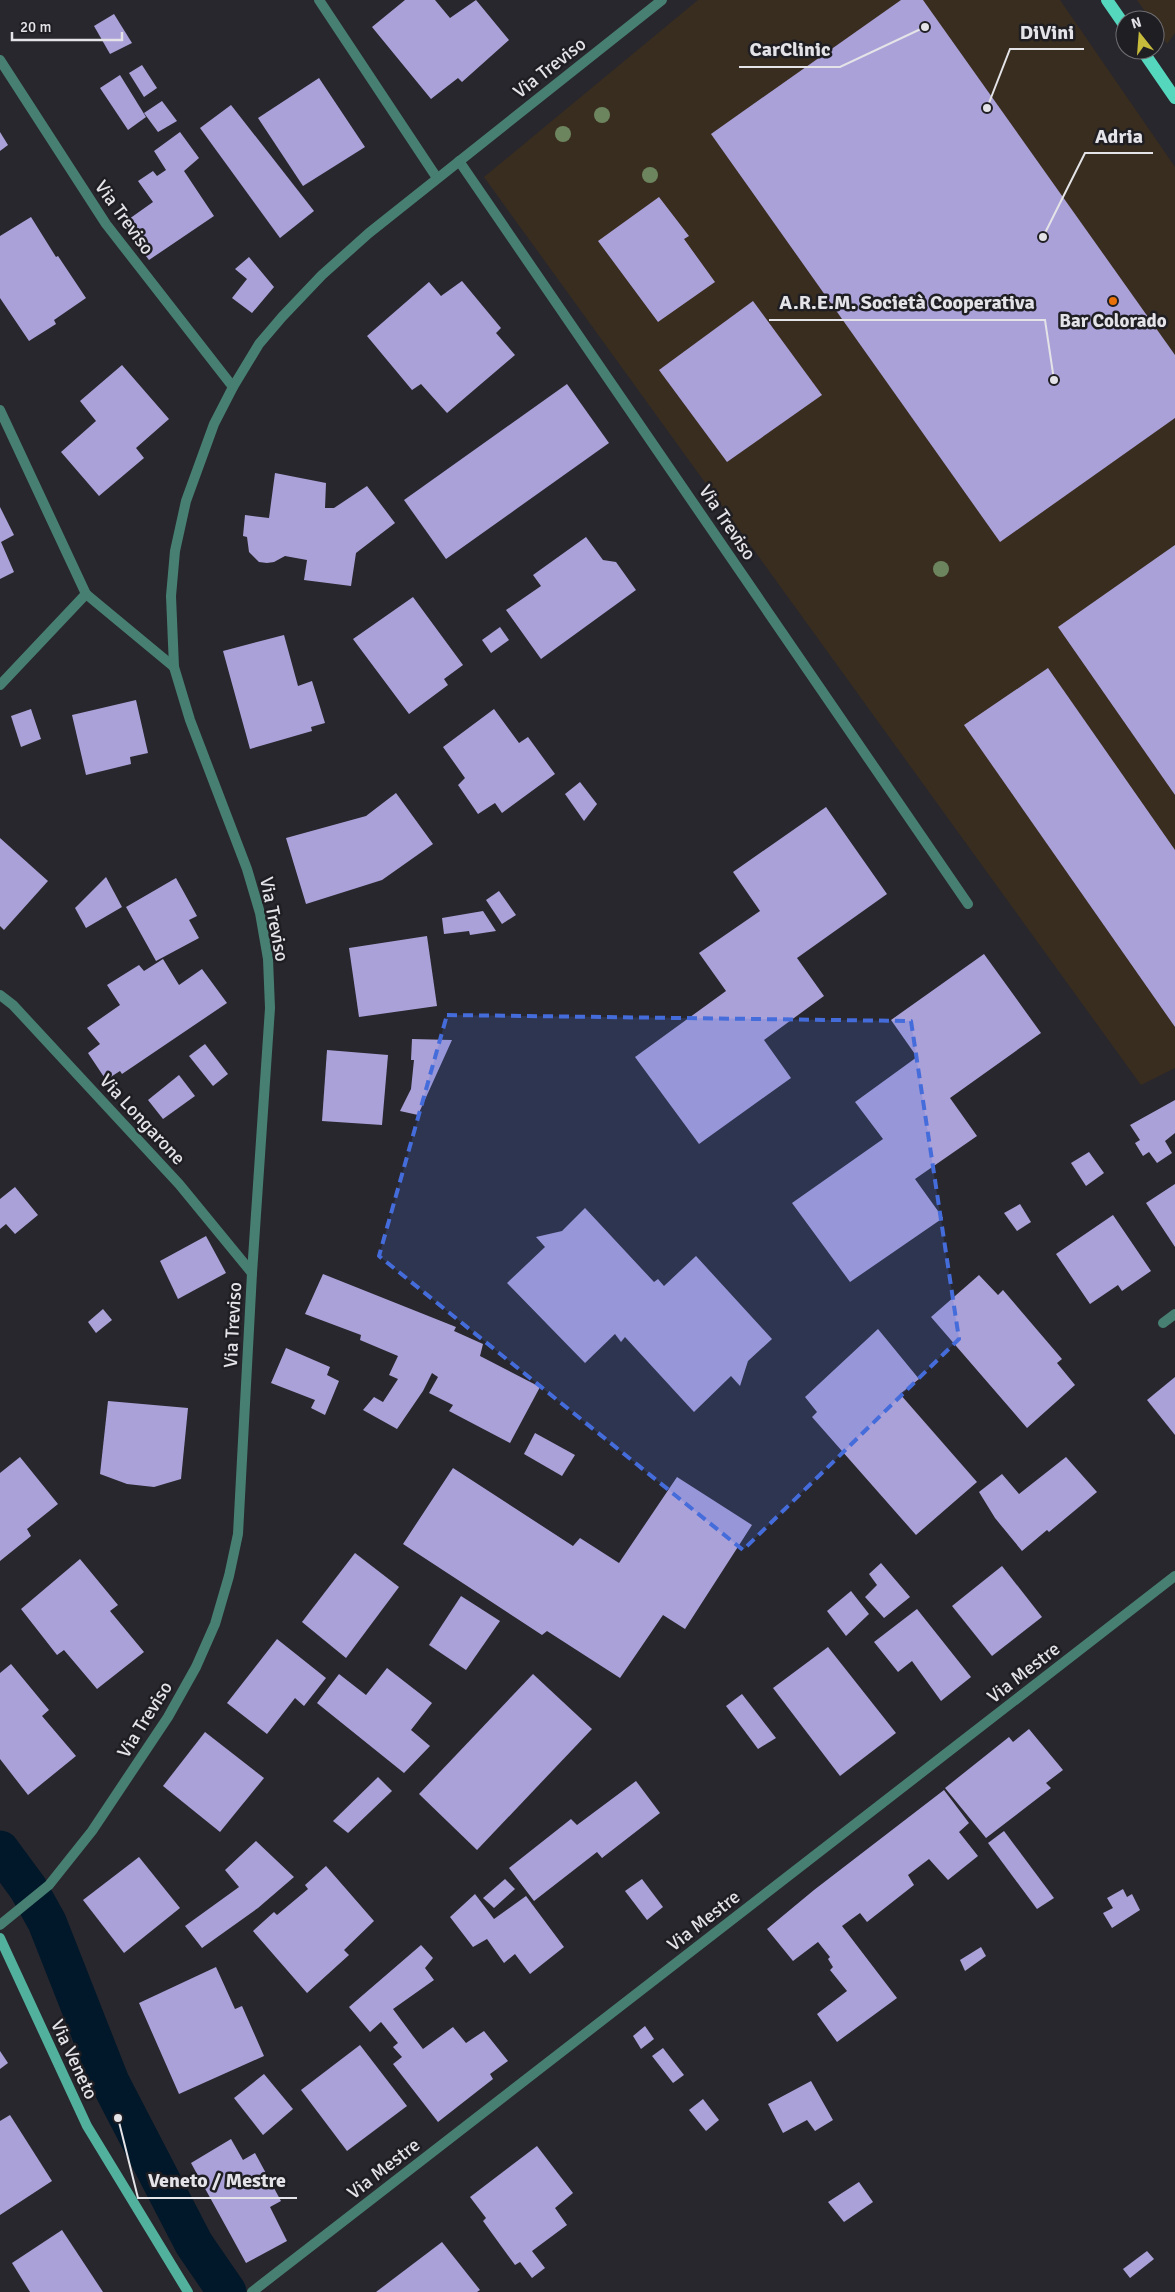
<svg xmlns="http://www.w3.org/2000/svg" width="1175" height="2292" font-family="Signika,sans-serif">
<rect width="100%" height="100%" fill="#28272d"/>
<g fill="#392d1f">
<polygon points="698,0 1060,0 1175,167 1175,1068 1141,1085 484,177"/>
<polygon points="1137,0 1175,0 1175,33 1167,44 1155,26 1155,20 1151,20"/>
</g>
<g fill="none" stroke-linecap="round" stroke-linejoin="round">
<polyline stroke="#00182a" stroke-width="39" points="0,1850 28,1888 47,1922 110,2082 194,2244 227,2292"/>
</g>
<g fill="#aba1d9">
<polygon points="405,0 435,0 450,18 476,0 509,40 462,82 458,78 431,99 372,27"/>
<polygon points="901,0 923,0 1175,355 1175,418 1000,542 711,134"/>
<polygon points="114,14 132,43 110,54 94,26"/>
<polygon points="142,65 157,88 144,97 129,73"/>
<polygon points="120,75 146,117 128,130 100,88"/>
<polygon points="319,78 365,147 303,186 258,118"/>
<polygon points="162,101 177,121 158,132 144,113"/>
<polygon points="231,105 314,211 280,238 200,128"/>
<polygon points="0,132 8,145 0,151"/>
<polygon points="180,132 199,158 184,171 214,216 149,260 122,224 153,202 138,181 153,171 157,176 166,170 154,151"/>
<polygon points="659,197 689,236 684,239 715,282 658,322 598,241"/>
<polygon points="31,217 56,257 58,256 86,298 54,320 56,324 29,341 0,298 0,236"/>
<polygon points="249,257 274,287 252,313 232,298 247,279 235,269"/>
<polygon points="462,281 501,328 496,333 515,355 447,413 421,384 412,390 367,336 429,282 441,296"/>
<polygon points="753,301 822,395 727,462 659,370"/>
<polygon points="122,365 169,419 136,448 144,458 99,496 61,452 96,421 80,401"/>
<polygon points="567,384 609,443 446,559 404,500"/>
<polygon points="275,473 326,483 325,508 334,508 367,486 395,523 356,553 351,586 304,580 307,560 285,556 274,562 267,563 259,562 249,552 247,537 243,536 245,515 269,518"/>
<polygon points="0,507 14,535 1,542 14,572 0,579"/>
<polygon points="586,537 603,560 616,562 636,590 541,659 506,610 541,586 533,575"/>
<polygon points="1175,545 1175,795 1058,627"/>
<polygon points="413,597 463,665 444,679 448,685 409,714 353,639"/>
<polygon points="500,627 509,640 491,653 482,640"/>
<polygon points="284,635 298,686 312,681 325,723 311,727 312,731 250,749 223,651"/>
<polygon points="1048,668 1175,850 1175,1027 964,725"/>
<polygon points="136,700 148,753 130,757 131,764 86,775 72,715"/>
<polygon points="31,709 41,739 21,747 11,716"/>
<polygon points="494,709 519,743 528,737 555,774 502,813 495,803 478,814 458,785 465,778 443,747"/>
<polygon points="580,782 597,804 584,821 565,794"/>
<polygon points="396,793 433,844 382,880 306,904 286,838 366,816"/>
<polygon points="826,807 887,894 797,958 824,996 764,1040 791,1078 699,1144 635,1057 726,991 699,953 760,911 733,872"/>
<polygon points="0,838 48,881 4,930 0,926"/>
<polygon points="106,877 122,907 86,928 75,908"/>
<polygon points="176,878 197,916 189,920 199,938 156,961 126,907"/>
<polygon points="499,891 516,915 502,924 486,900"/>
<polygon points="483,911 496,931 470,935 469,931 444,934 442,918"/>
<polygon points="427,936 437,1006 359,1017 349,948"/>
<polygon points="984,954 1041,1033 950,1098 977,1136 915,1179 943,1218 850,1282 792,1203 883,1139 855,1102 917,1057 891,1020"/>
<polygon points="163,959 179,985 202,969 227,1003 122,1074 120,1071 106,1080 88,1053 100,1044 87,1028 120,1005 107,985 139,965 144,971"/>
<polygon points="412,1039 452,1040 418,1115 400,1111 411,1089 414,1060 411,1060"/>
<polygon points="205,1044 228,1074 213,1086 189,1056"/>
<polygon points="327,1050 388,1055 382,1125 322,1121"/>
<polygon points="179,1075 195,1096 163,1119 148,1100"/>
<polygon points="1175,1100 1175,1133 1165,1141 1172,1153 1157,1163 1149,1152 1143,1156 1135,1143 1140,1140 1130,1125"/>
<polygon points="1089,1152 1104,1173 1086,1186 1071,1163"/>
<polygon points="1175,1184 1175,1247 1146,1203"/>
<polygon points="15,1187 38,1215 15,1234 6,1224 0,1229 0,1199"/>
<polygon points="1020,1204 1031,1222 1017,1231 1004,1213"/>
<polygon points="585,1208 654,1282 658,1279 664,1286 696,1256 772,1339 748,1361 740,1386 731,1376 694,1412 625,1337 621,1342 615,1334 585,1363 507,1283 545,1247 536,1237 562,1231"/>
<polygon points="1113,1215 1151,1271 1122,1291 1118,1285 1090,1304 1056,1254"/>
<polygon points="206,1236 226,1273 178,1299 160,1261"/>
<polygon points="323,1274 456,1327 454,1331 483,1344 480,1356 540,1387 510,1443 449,1411 453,1405 429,1393 438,1377 432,1373 423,1391 397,1429 363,1410 374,1397 383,1402 398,1379 389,1375 398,1356 360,1340 361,1335 305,1314"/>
<polygon points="979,1275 998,1295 1003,1290 1062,1359 1057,1363 1075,1385 1027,1428 931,1317"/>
<polygon points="103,1309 112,1320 96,1333 88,1322"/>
<polygon points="878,1329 919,1379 900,1394 977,1482 916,1535 812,1417 817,1412 805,1397"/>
<polygon points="286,1348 330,1367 327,1375 339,1381 325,1415 311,1408 315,1400 271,1383"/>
<polygon points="1175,1377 1175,1435 1147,1400"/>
<polygon points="108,1401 188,1408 181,1479 154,1487 127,1484 100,1474"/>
<polygon points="535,1433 575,1455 562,1476 524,1454"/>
<polygon points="20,1457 58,1504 27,1529 31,1536 0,1561 0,1473"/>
<polygon points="1066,1457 1097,1492 1049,1532 1047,1530 1022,1551 995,1518 979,1492 1002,1474 1019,1494"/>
<polygon points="453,1468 573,1546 580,1538 619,1563 677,1477 752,1525 685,1629 663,1615 620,1678 547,1631 542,1635 403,1544"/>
<polygon points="355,1553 399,1587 346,1658 302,1622"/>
<polygon points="80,1559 118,1605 110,1611 144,1652 97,1689 64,1650 57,1655 21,1609"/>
<polygon points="881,1563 910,1597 884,1618 865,1597 877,1585 869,1574"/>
<polygon points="1002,1566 1042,1617 992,1656 952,1606"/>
<polygon points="851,1591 869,1614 846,1636 827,1611"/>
<polygon points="461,1596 500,1621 466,1670 429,1645"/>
<polygon points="917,1609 971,1677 941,1701 912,1661 898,1672 874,1642"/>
<polygon points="277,1639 326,1678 304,1706 295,1698 267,1734 227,1703"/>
<polygon points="828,1647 896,1733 840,1776 773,1688"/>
<polygon points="11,1664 49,1710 42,1716 76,1756 28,1795 0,1759 0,1673"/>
<polygon points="387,1668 432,1703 411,1730 430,1746 404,1773 317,1703 339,1674 366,1695"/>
<polygon points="533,1674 592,1729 477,1850 419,1794"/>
<polygon points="742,1694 776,1738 758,1749 726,1706"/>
<polygon points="1029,1729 1063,1770 1046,1783 1051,1788 986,1838 945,1788 1009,1737 1013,1742"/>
<polygon points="205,1732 264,1778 220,1832 163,1786"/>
<polygon points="378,1777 392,1791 348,1833 333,1821"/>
<polygon points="636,1781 660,1813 602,1858 597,1852 534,1901 509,1868 571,1819 577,1825"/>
<polygon points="944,1790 969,1823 959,1832 978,1856 948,1880 929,1859 908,1875 914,1885 867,1922 860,1913 842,1926 897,1998 837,2042 817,2014 847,1991 830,1970 833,1967 828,1959 830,1957 818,1942 793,1961 767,1929 814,1890"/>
<polygon points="1004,1831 1054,1898 1037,1909 988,1843"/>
<polygon points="256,1841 294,1877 258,1908 202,1948 185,1926 239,1887 225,1870"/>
<polygon points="139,1857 180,1908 124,1953 83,1900"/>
<polygon points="326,1866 374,1921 344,1950 349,1955 307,1993 253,1931 274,1912 277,1915 308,1889 305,1885"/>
<polygon points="505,1879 515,1889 494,1908 483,1898"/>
<polygon points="642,1879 663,1907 647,1920 625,1891"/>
<polygon points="1123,1889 1127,1897 1132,1894 1140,1910 1112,1928 1103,1913 1113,1908 1107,1898"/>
<polygon points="475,1894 494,1919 526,1896 564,1947 530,1974 515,1954 504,1963 487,1939 473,1947 450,1917"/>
<polygon points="421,1945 433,1958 425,1968 434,1980 393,2009 413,2036 423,2049 453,2027 466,2043 484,2031 508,2061 490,2074 493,2079 438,2122 393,2064 402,2057 393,2047 398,2043 381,2022 370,2032 349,2007"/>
<polygon points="981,1947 986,1956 965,1971 960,1960"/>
<polygon points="216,1967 235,2009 242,2006 264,2056 179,2094 139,2003"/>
<polygon points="645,2026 654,2039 641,2049 633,2036"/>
<polygon points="360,2045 407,2106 347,2151 301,2090"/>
<polygon points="663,2048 684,2075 673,2083 652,2056"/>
<polygon points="0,2051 8,2063 0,2069"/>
<polygon points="264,2074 293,2109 263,2135 234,2098"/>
<polygon points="811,2081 833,2120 815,2131 807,2120 783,2133 768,2104"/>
<polygon points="703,2099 719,2120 706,2131 689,2110"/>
<polygon points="10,2115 52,2181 0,2215 0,2121"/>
<polygon points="231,2139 243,2160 255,2153 281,2201 270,2207 287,2241 246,2263 191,2163"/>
<polygon points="537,2146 573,2193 555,2208 567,2225 532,2251 545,2268 532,2278 520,2262 515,2265 483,2221 486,2218 470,2197"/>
<polygon points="859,2182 873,2202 844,2222 828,2202"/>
<polygon points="62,2230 103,2292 30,2292 12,2263"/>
<polygon points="442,2242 480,2290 477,2292 376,2292"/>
<polygon points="1147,2251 1154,2259 1130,2278 1123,2269"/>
</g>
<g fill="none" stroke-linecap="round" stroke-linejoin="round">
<g stroke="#477f73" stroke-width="10">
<polyline points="459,161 968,904"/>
<polyline points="1163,1323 1175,1314"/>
</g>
<g stroke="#477f73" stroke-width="10">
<polyline points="319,0 437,178"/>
<polyline points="0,60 106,224 233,387"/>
<polyline points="0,410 86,594 174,667"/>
<polyline points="0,685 86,594"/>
<polyline points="0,995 13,1005 179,1184 252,1273"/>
<polyline points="0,1925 49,1885 92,1831 168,1717 196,1667 215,1624 229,1576 238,1534 252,1273 270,1008 268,959 260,913 247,869 190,720 174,667 171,596 175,551 186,501 214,424 233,387 259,344 282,317 322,275 369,233 662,0"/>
<polyline points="252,2292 1175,1576"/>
</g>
<polyline stroke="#51b19d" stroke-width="10" points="0,1938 87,2126 188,2292"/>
<g stroke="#55d7be" stroke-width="12">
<polyline points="1107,0 1125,26"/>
<polyline points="1142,50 1175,98"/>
</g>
</g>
<g fill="#6d855e">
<circle cx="602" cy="115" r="8"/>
<circle cx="563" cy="134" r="8"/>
<circle cx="650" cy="175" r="8"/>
<circle cx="941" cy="569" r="8"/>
</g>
<path fill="#456cdb" fill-opacity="0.2" stroke="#456cdb" stroke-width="4" stroke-dasharray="10 6" stroke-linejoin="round" d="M447,1015L911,1021L959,1339L743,1550L379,1256Z"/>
<circle fill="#e8710a" stroke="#1f1e23" stroke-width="2" cx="1113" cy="301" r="5"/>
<g text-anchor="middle" stroke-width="5" stroke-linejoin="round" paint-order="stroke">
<g font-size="19" fill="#e4e3e7" stroke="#1f1e23">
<text transform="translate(549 67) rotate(-38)" y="7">Via Treviso</text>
<text transform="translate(125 217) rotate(54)" y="7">Via Treviso</text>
<text transform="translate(728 522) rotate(56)" y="7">Via Treviso</text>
<text transform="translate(275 919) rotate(79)" y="7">Via Treviso</text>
<text transform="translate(143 1119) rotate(47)" y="7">Via Longarone</text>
<text transform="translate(232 1325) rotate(-87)" y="7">Via Treviso</text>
<text transform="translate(1023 1672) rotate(-38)" y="7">Via Mestre</text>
<text transform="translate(144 1719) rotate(-58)" y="7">Via Treviso</text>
<text transform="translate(703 1920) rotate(-38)" y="7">Via Mestre</text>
<text transform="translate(75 2059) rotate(65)" y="7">Via Veneto</text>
<text transform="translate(383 2168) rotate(-38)" y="7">Via Mestre</text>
</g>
<g font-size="19" font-weight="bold" fill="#e4e3e7" stroke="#1f1e23">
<text x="1113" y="327">Bar Colorado</text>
</g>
</g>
<path fill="none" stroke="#e4e3e7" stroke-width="2" d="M987 108L1010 49H1084M925 27L840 67H739M1043 237L1085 153H1153M1054 380L1045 320H769M118 2118L138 2198H297"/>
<g fill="#e4e3e7" stroke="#1f1e23" stroke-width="2">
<circle cx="987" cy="108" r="5"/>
<circle cx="925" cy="27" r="5"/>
<circle cx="1043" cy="237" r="5"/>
<circle cx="1054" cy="380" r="5"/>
<circle cx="118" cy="2118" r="5"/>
</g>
<g font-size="20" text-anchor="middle" font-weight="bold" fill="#e4e3e7" stroke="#1f1e23" stroke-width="5" stroke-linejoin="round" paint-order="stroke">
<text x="1047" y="39">DiVini</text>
<text x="790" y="56">CarClinic</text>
<text x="1119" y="143">Adria</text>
<text x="907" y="309">A.R.E.M. Società Cooperativa</text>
<text x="217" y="2187">Veneto / Mestre</text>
</g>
<g transform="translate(1140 35) rotate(343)"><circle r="24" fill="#1f1e23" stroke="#6e6d71"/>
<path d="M0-4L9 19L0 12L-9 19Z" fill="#c7bb3c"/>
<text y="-8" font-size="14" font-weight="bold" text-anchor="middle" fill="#e4e3e7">N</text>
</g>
<path d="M12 32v8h110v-8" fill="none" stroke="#e4e3e7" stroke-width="2.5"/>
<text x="20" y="32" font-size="15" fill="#e4e3e7" stroke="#1f1e23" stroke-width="4" paint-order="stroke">20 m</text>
</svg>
